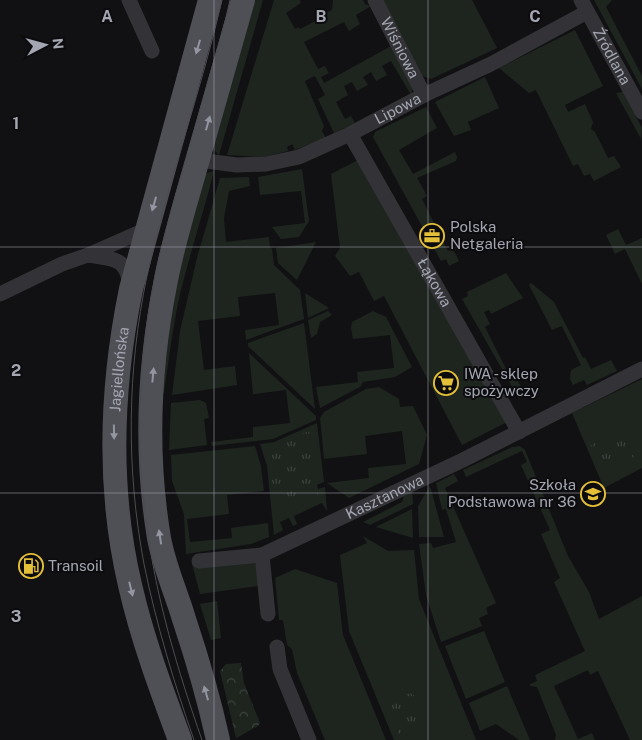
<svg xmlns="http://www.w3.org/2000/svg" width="642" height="740" font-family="'Public Sans',sans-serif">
<defs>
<pattern id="forest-crowns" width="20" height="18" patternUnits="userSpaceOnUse" patternTransform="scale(1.25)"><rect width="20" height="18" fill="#1e251f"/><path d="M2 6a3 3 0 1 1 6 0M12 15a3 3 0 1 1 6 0" fill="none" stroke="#3c423d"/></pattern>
<pattern id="park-tufts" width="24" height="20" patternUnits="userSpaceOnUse" patternTransform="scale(1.25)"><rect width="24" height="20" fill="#1e251f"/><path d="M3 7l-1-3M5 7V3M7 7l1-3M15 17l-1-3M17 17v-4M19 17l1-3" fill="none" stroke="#3c423d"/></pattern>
</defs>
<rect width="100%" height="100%" fill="#111113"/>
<g fill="#1e251f">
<polygon points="251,0 263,0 219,155 212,148"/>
<polygon points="274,0 300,0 301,3 286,13 295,29 299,27 300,29 321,18 320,16 332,10 333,0 363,0 365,4 371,6 356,15 360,24 349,31 344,22 304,42 318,69 325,66 329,73 321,77 324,83 393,45 414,83 411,95 391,61 382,66 387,75 376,81 371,72 363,77 368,85 357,91 352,82 344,86 348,95 336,102 345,119 351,116 355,123 334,133 318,99 325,95 315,76 305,81 324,126 322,131 326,138 295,150 292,144 287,147 288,151 264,157 227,155"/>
<polygon points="382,0 472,0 497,48 431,79 422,76"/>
<polygon points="594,0 612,0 606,7 642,76 642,89"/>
<polygon points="575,30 603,86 565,105 568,112 585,104 593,122 591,129 595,132 608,158 614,156 621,167 594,181 590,174 584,176 578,164 573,166 536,90 529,93 499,68"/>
<polygon points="485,77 499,108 468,122 471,130 454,136 435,102"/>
<polygon points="623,92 642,128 641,139 616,93"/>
<polygon points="426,107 437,128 399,150 413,174 455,152 457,157 456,161 417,178 427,196 422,199 448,251 453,249 459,261 449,266 446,259 441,261 373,137 375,132"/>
<polygon points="360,159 509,421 462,445 384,296 374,301 359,272 350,276 335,256 340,248 331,174"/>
<polygon points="302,169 309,221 299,237 281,239 272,227 305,223 301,191 260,195 258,177"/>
<path d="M214,171C204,211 191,250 181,290C173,324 169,359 164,393L161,392L167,318L202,178L207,173Z"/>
<polygon points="249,177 250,186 229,191 224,218 226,242 269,237 270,247 272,249 274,265 300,290 304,319 246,340 245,330 279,325 275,293 238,297 240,316 198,321 204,370 235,366 237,385 172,395 180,331 197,258 220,178"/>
<polygon points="618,229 626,245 642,238 642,284 625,249 615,254 606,235"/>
<polygon points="316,242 297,280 278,263 276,248"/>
<polygon points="506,273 523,298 491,314 489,310 484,312 490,324 485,327 511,379 516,377 522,389 527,387 530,393 519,399 462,299 468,296 467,292"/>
<polygon points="531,283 554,302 583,358 585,357 591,369 611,360 617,371 587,385 584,380 573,385 570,379 571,370 581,365 562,326 552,330 529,285"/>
<polygon points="305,293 329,308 308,318"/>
<polygon points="328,311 332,315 320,322 317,334 311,338 308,320"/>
<polygon points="373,311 386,317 412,367 395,377 363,382 360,387 320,408 316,387 358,382 357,372 394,368 390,335 353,339 351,328 352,322"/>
<polygon points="304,323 315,409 248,346 248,343"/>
<polygon points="249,353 316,416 316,420 273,439 212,446 211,442 253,437 253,427 290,423 286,390 253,394"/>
<polygon points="642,379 642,468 604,488 572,413"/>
<polygon points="379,387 399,399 400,407 413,406 427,435 419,464 349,498 327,483 369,478 368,468 406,464 402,431 365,436 367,454 324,459 320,418 324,412 366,389"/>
<polygon points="200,400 206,403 209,418 204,419 207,445 169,450 171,403"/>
<polygon points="317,423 324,482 317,485 318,489 325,487 327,511 322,503 294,516 297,524 293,526 289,518 280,522 283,530 274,535 267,466 260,444 274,442"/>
<polygon points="255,446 261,466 264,491 227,495 229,514 187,519 190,542 232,538 231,528 268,523 269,537 251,544 186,554 184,514 172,481 171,455"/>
<polygon points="520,446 525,450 568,556 589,592 599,619 642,596 642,740 630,740 598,671 590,675 588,670 554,686 578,739 592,733 595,740 555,740 556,735 537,687 530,686 530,684 537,681 535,675 585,651 554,582 560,578 541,534 550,530 521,465 527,462 522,451 466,477 463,470 512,447"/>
<polygon points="454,474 458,481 445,488 496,603 486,608 488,614 479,618 482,626 441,642 426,595 419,544 431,543 433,548 456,542 446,509 442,510 436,483"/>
<polygon points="430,486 444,537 419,537 418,506"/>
<polygon points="412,487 413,504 370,525 363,522 402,502 405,492"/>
<polygon points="412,509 413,538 376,527"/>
<polygon points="363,536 388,551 414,550 419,599 476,740 394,740 349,631 340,555 367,543"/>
<polygon points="253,559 257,569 258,586 200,594 192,564"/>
<polygon points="295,569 337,583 343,635 386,740 325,740 297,673 292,649 287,645 283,620 279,620 275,578"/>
<polygon points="217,601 221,638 211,640 200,604"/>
<polygon points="484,631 505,682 466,699 445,646"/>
<polygon points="507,686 530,740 519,740 496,724 480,731 469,703"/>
</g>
<polygon fill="url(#forest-crowns)" points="241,663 244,683 260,723 258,726 236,738 220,671 226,664"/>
<g fill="url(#park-tufts)">
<polygon points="619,429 634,457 605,473 590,446"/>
<polygon points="309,431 318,495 274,503 267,447 274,446"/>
<polygon points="410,693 417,697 424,722 417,732 399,734 390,712 394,699"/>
</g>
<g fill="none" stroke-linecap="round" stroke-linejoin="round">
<g stroke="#333337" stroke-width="15">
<polyline points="129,0 152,51"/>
<path id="s1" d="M375,0L424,95"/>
<path id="s2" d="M581,0L642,112"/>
<path id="s3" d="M350,134L519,432"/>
<path id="s4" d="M198,160L237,165L266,164L299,157L350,134L424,95L491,64L587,12"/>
<path d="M88,255C113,259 127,257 130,286"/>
<polyline points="0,294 62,264 88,255 147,229"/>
<polyline points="262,555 268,614"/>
<path id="s5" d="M199,561L262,555L463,460L642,369"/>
<polyline points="277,647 280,669 309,740"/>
</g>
<g stroke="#4f4f56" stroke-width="24">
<path id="s6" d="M180,740C161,689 142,638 130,585C107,487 111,387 131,289L210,0"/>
<path d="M218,740C209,699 197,658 184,619C176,592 164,566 159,538C145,454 149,364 166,280C173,244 184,208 194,173C210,115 227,58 243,0"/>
</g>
<g stroke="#4c4c52" stroke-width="1">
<path d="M194,740C174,683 156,623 144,564C126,469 127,370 147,276C167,183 201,93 222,0"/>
<path d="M202,740C178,671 156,599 147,526C134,437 139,345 159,257C174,196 193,135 210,74C217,49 225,25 230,0"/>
</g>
</g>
<defs><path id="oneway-solid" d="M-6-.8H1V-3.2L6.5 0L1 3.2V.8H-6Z" transform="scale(1.25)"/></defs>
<g fill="#9395a0">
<use href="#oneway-solid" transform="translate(198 47) rotate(106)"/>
<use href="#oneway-solid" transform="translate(208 123) rotate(-74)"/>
<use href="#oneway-solid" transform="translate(154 204) rotate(106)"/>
<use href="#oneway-solid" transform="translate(153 375) rotate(-85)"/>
<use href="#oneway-solid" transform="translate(114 432) rotate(89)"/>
<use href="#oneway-solid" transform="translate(160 537) rotate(-99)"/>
<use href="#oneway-solid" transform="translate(131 589) rotate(76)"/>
<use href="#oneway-solid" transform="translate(206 693) rotate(-106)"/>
</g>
<path fill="none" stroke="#a4a6b2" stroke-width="1" stroke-opacity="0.55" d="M214,0V740M428,0V740M0,247H642M0,493H642"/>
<defs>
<symbol id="office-ring" viewBox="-11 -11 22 22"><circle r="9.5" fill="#0c0c0e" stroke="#e4bf38" stroke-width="1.5"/><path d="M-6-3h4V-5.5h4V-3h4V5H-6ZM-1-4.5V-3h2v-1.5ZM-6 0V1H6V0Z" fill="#e4bf38"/></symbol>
<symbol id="supermarket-ring" viewBox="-11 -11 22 22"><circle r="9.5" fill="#0c0c0e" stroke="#e4bf38" stroke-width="1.5"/><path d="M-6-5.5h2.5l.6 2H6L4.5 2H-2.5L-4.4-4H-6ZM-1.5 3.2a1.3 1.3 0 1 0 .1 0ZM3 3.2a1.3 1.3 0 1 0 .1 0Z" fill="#e4bf38"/></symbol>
<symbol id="school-ring" viewBox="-11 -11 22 22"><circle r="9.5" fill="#0c0c0e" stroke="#e4bf38" stroke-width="1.5"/><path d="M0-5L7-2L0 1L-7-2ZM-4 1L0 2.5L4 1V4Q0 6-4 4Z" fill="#e4bf38"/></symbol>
<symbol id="fuel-ring" viewBox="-11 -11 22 22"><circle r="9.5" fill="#0c0c0e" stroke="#e4bf38" stroke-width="1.5"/><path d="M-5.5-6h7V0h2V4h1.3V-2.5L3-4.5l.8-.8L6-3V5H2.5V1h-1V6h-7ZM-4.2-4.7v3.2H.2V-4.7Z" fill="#e4bf38"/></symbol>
</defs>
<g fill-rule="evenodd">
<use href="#office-ring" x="418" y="222" width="28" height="28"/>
<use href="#supermarket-ring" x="432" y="369" width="28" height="28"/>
<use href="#school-ring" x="579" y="480" width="28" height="28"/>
<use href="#fuel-ring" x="17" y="552" width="28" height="28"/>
</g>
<g text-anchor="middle" stroke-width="4" stroke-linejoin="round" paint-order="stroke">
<g font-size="15" fill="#a4a6b2" stroke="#0c0c0e">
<text dy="5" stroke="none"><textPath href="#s1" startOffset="54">Wiśniowa</textPath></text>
<text dy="5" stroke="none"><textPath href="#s2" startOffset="64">Źródlana</textPath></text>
<text dy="5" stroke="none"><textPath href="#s4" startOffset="212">Lipowa</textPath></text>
<text dy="5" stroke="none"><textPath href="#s3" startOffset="171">Łąkowa</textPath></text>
<text dy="5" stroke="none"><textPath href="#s6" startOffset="380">Jagiellońska</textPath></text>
<text dy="5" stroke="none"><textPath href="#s5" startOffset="199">Kasztanowa</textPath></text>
</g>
<g font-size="15" fill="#a4a6b2" stroke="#0c0c0e" text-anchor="start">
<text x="450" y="232">Polska<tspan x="450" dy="17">Netgaleria</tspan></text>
<text x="464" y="379">IWA - sklep<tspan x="464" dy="17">spożywczy</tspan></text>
<text x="576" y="490" text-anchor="end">Szkoła<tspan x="576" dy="17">Podstawowa nr 36</tspan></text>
<text x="48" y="571">Transoil</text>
</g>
</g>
<g font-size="16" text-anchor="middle" font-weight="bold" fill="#a4a6b2" stroke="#0c0c0e" stroke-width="4" stroke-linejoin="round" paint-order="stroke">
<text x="107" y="22">A</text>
<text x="321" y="22">B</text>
<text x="535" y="22">C</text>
<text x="16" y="129">1</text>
<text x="16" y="376">2</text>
<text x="16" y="622">3</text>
</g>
<g transform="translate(45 45) rotate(84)" stroke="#0c0c0e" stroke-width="4" paint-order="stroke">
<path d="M0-4L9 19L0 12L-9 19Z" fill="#a4a6b2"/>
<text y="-8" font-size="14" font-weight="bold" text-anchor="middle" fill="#a4a6b2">N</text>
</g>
</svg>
